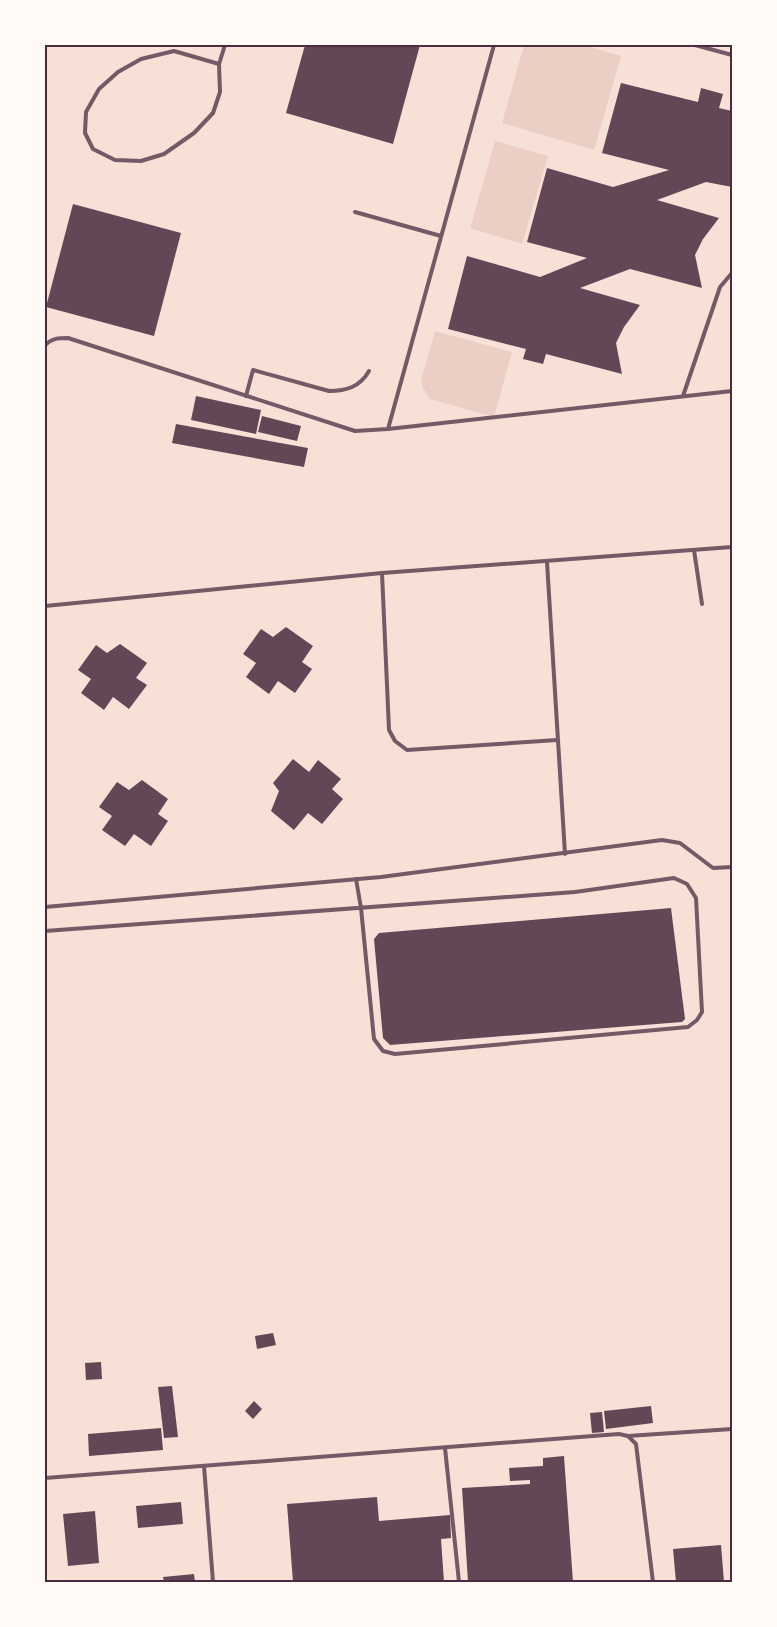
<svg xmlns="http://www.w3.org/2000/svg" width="777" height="1627" font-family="Overpass,sans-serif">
<rect width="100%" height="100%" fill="#f7e1d7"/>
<g fill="#ebcfc5">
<polygon points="524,45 583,45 621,56 594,150 502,123"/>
<polygon points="495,141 548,156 522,244 470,228"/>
<polygon points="435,331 512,352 494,417 430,399 423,388 421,380"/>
</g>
<g fill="#644757">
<polygon points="305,45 420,45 393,144 286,113"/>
<polygon points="621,83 698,102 701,88 723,94 719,108 732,111 732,187 706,182 657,200 719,218 703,239 695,255 702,288 630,269 580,288 640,305 624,327 616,343 622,374 546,354 543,364 523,359 526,349 448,329 467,256 540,277 587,258 527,242 547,168 613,187 669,170 602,153"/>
<polygon points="73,204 181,233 154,336 46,307"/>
<polygon points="196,396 261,410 256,434 191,420"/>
<polygon points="262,416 301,426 297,441 258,432"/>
<polygon points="176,424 308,448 304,467 172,443"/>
<polygon points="286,627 313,646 302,662 312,669 295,693 278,681 269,694 246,677 256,663 243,654 261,629 273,637"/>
<polygon points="120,644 147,663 136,678 147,685 129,709 113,697 104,710 81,693 91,679 78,670 96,645 107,653"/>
<polygon points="293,759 309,772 318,760 341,779 332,789 343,799 322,824 308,813 294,830 271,811 279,791 273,783"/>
<polygon points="142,780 168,799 158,814 168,821 151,846 134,834 125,846 102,830 112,816 99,807 117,782 129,790"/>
<polygon points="671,908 685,1019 682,1022 390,1045 383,1038 374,939 379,933"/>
<polygon points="273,1333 276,1345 257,1349 255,1336"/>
<polygon points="101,1362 102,1379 86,1380 85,1363"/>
<polygon points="172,1386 178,1437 164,1438 158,1387"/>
<polygon points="254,1401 262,1409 253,1419 245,1411"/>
<polygon points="651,1406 653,1423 606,1429 604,1411"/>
<polygon points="602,1412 604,1432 592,1433 590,1413"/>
<polygon points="161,1428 163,1450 89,1456 88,1434"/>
<polygon points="564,1456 573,1582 468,1582 462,1488 530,1484 530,1480 510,1481 509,1468 543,1466 543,1458"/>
<polygon points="377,1497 379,1521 450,1515 451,1538 441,1539 444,1582 293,1582 287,1504"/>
<polygon points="181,1502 183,1524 138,1528 136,1506"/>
<polygon points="95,1511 99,1563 68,1566 63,1514"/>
<polygon points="721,1545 724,1582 676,1582 673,1549"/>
<polygon points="194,1574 195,1582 164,1582 163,1577"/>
</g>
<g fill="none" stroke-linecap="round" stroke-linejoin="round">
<g stroke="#755966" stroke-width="4">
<polyline points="695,45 732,55"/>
<polyline points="219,64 174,51 141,59 118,72 99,89 86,112 85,133 93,149 115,160 141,161 164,154 194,133 213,113 220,92 219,64 225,45"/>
<polyline points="355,212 441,236"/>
<path d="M45,345C53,338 58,338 68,338L355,431L388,429L732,391"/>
<path d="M246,396L253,370L329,391C346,391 360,387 369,371"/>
<polyline points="683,396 720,287 732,273"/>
<polyline points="388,429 494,45"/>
<polyline points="694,550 702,604"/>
<polyline points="547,562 565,854"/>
<polyline points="382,573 389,730 395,741 407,750 557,740"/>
<polyline points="45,606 382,573 732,547"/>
<polyline points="45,907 381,877 662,840 680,843 713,868 732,867"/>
<polyline points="45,931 575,892 674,878 687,884 696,898 702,1012 697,1020 688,1027 395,1054 383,1051 374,1039 361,908 356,879"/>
<polyline points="628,1436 636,1444 653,1582"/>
<polyline points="445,1448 459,1582"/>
<polyline points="204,1466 213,1582"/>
<polyline points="45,1478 619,1434 628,1436 732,1429"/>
</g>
</g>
<rect width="777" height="1627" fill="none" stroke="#fffaf5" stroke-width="92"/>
<rect x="46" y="46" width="685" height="1535" fill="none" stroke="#4a2c40" stroke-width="2"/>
</svg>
